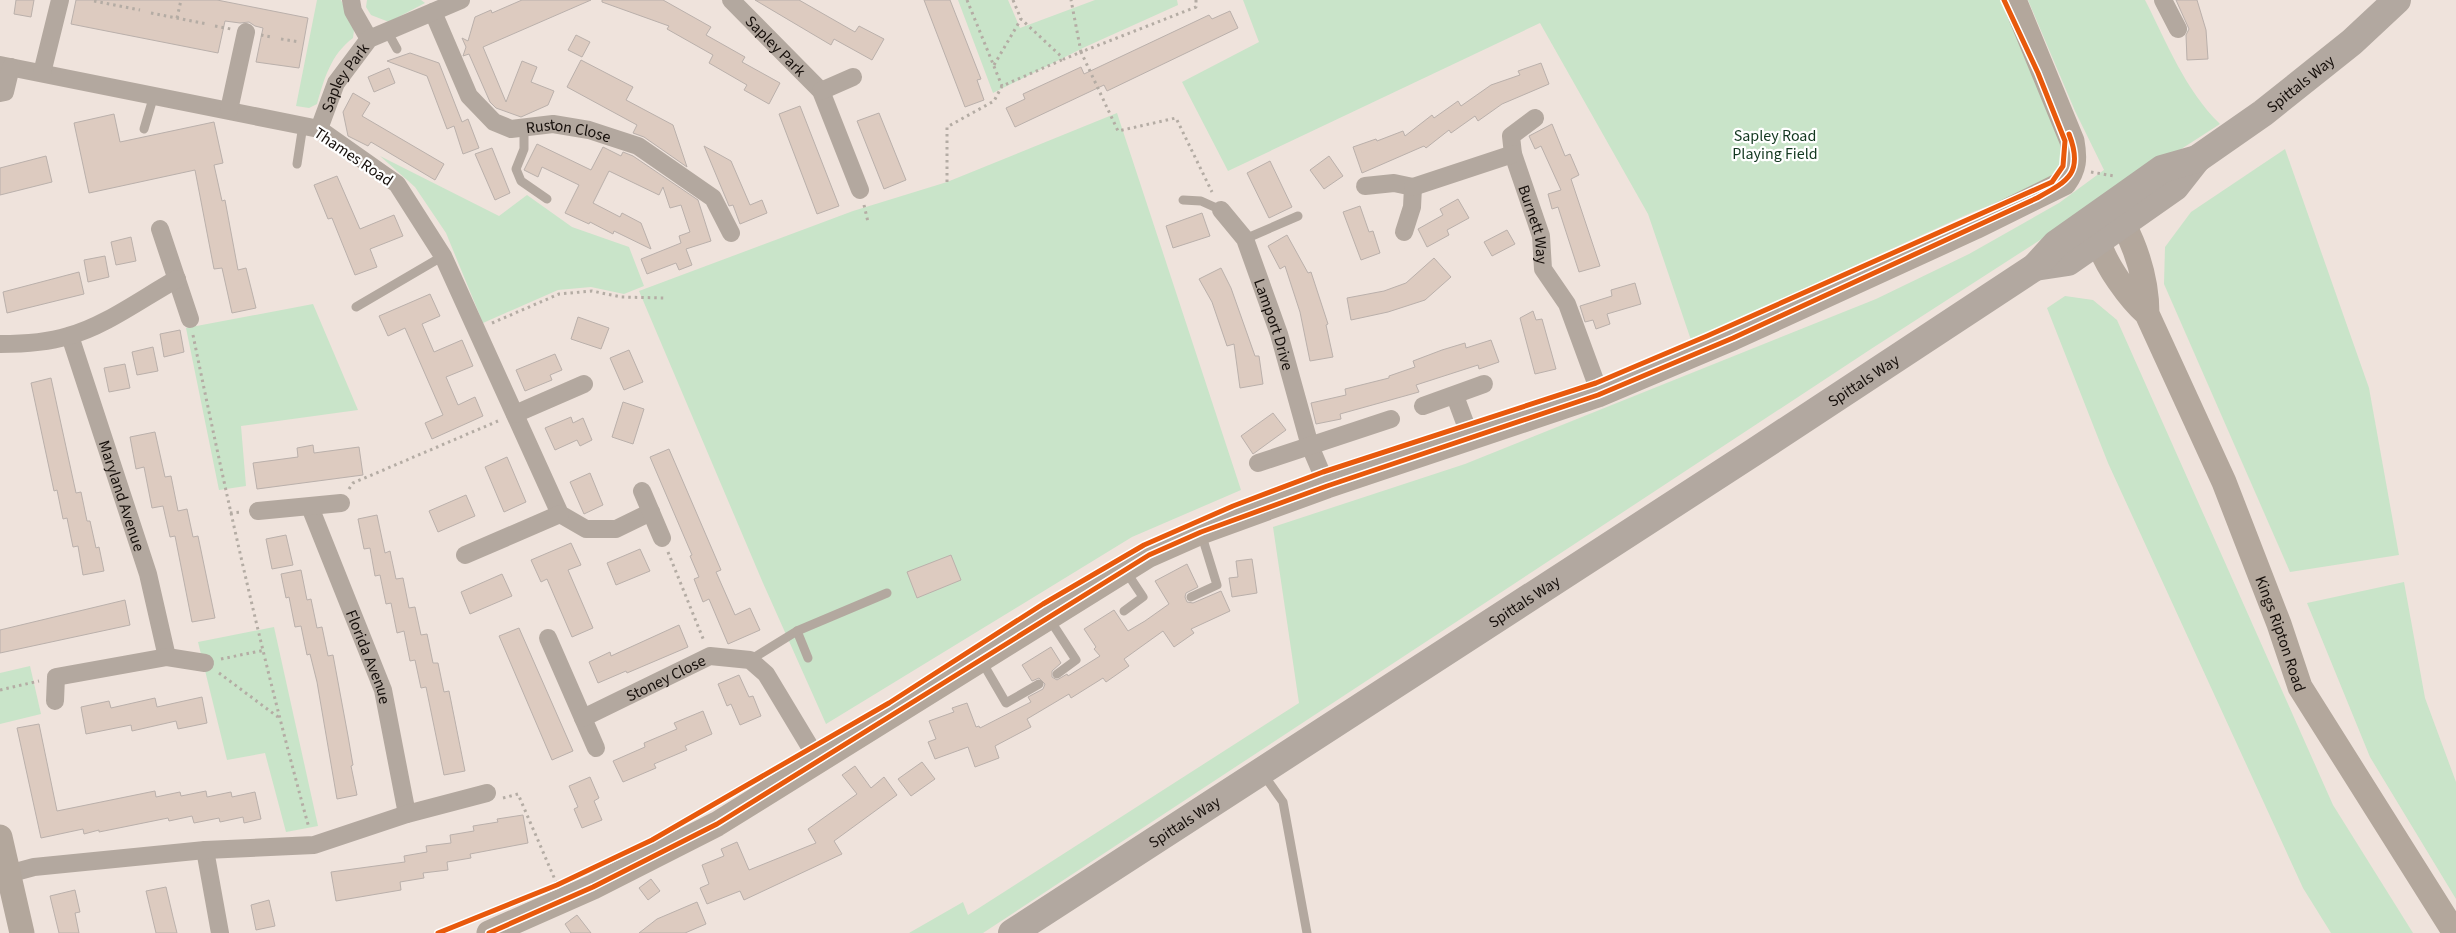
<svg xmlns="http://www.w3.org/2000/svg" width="2456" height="933" font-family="'Source Sans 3',sans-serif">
<rect width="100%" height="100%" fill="#efe3dc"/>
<g fill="#c9e4c9">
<path d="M317,0H341L352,23L354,30L353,38C331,54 324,79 317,104L309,108L296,106Z"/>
<polygon points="367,0 421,0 425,3 389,22 371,15 366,7"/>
<polygon points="958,0 1008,0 1020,28 1095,0 1177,0 1178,5 1085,47 993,93"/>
<polygon points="1243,0 2002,0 2063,142 2060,167 2052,180 1966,215 1691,340 1648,214 1540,23 1228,171 1182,82 1259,42"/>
<path d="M2028,0H2145C2167,43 2185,90 2220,124L1871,349L983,933H909L963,902L968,915L1299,703L1273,527L1465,464L1876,299L1969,254L2059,203L2104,170L2075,111Z"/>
<polygon points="1117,113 1241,490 1132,537 826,724 763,583 639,291 853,211 947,182"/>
<polygon points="2285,149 2369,388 2399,555 2290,572 2164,284 2165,247 2191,212"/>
<polygon points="380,156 499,216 527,195 572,227 629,247 644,286 624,294 591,287 558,290 483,323 446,233 415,187"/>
<polygon points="2065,296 2093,300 2117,320 2333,805 2413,933 2331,933 2303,888 2108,463 2047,308"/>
<polygon points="313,304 358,410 241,426 246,486 219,490 186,328"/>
<polygon points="2404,582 2425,698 2456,782 2456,899 2370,757 2307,603"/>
<polygon points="274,627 318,826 286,832 265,753 227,760 198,642"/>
<polygon points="30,666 41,714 0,724 0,673"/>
</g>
<g fill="#ddcbc0" stroke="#bab0ab">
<polygon points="16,0 34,0 31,17 14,14"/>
<polygon points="76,0 217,0 308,18 299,68 256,62 263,28 255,26 249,22 240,23 225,21 218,53 71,24"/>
<polygon points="522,0 591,0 483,47 506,102 522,61 537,67 531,82 554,91 548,105 521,117 496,108 490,102 469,54 463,56 466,47 462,38 468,41 475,17 491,10 492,13"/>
<polygon points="602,0 663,0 711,27 706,35 745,57 742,62 780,83 769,104 744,90 747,85 709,63 713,55 667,29 669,26 602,2"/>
<polygon points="755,0 799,0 855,32 859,26 884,39 872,60 834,39 831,45"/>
<polygon points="924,0 950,0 981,79 977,80 984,100 965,107"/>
<polygon points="2176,0 2197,0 2206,30 2208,59 2187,60 2186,35 2189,29"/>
<polygon points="1230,11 1238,28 1107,91 1104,85 1015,127 1006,108 1025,99 1023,94 1081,67 1084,74 1209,15 1212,19"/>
<polygon points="576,35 590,42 582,57 568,50"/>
<polygon points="410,53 439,63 462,122 468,119 479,148 463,154 454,126 447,129 427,76 387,61"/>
<polygon points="581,60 633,87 626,100 673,125 687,167 644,137 633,133 637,125 567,87"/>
<polygon points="1541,63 1549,84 1502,104 1478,121 1475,116 1451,133 1449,130 1426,148 1424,146 1362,173 1353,147 1376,139 1377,141 1403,131 1405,136 1432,115 1434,118 1458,101 1461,106 1491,85 1520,75 1518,71"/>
<polygon points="389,68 395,83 374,92 368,77"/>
<polygon points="353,93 370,103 362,116 444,164 435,180 371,142 368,146 348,136 343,112"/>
<polygon points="800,106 839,206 817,214 779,114"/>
<polygon points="879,113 906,180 884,189 857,121"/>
<polygon points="114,114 120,142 214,122 223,163 214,165 222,201 225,200 238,270 246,268 256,308 232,313 222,268 214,269 195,170 89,193 74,123"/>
<polygon points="1552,124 1565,156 1570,154 1579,175 1571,179 1600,266 1579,272 1558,207 1552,209 1548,194 1561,190 1541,146 1535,149 1529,136"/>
<polygon points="537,144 591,170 603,147 621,156 623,152 633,156 698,200 711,241 686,249 692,265 679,270 676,263 647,274 641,259 681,243 679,236 690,232 681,205 670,208 663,187 659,195 609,171 593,203 620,217 622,213 641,223 651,249 614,231 613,234 590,222 589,224 565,213 579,185 542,167 538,177 524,170"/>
<polygon points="704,146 731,161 750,205 762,200 767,213 740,224 733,205 729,206 727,201"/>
<polygon points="492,148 510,193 495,200 475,154"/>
<polygon points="46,156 52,182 0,195 0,168"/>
<polygon points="1329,156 1343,176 1324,189 1310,170"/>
<polygon points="1270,161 1292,207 1269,218 1247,173"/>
<polygon points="337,176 360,229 394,215 403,236 370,249 377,267 355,275 332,218 328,219 314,185"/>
<polygon points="1458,199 1469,218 1447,230 1449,235 1427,247 1418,229 1443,215 1440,209"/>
<polygon points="1360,206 1369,232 1373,231 1380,253 1361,260 1343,212"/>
<polygon points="1202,213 1210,236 1173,248 1166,226"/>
<polygon points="1507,230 1515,244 1492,256 1484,242"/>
<polygon points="1287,235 1308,273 1311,272 1328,324 1326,325 1333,357 1310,361 1300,312 1285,266 1280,269 1268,246"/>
<polygon points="131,237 136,261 116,265 111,242"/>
<polygon points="105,256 109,277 88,282 84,260"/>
<polygon points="1434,258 1451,277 1425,300 1388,312 1351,320 1347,298 1384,291 1406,283"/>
<polygon points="1221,268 1231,288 1255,356 1259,356 1263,384 1240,388 1234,344 1227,346 1212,302 1199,279"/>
<polygon points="79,272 84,294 7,313 3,292"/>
<polygon points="1635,283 1641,304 1607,314 1610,324 1596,329 1593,320 1585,322 1580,306 1612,296 1611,290"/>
<polygon points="430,294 440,316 422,324 434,352 462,340 473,366 446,377 458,405 475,397 483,416 432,439 425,423 443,415 405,328 388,336 379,316"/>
<polygon points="1533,311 1536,320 1542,319 1556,369 1535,374 1520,318"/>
<polygon points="578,317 609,328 601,349 571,339"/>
<polygon points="180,330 184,352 164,357 160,334"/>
<polygon points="1491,340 1499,362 1479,369 1478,365 1416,385 1419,392 1340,414 1341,419 1316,424 1311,403 1346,395 1345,389 1389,378 1389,376 1415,367 1413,361 1442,350 1465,343 1466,348"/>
<polygon points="153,347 158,371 137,375 132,352"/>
<polygon points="629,350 643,382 624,390 610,358"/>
<polygon points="555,354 562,370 550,375 552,380 525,391 516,370"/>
<polygon points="125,364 130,388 109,392 104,368"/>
<polygon points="51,378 76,493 81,492 87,521 90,521 96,548 99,547 104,571 83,575 78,546 73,547 67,518 63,519 57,490 54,491 31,383"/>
<polygon points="623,402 644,409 633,444 612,437"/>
<polygon points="1273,413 1286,430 1253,454 1241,436"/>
<polygon points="571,417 573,423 583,418 592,440 580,446 577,440 555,450 545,428"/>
<polygon points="155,432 165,477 171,476 178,511 187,509 193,537 198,536 215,618 192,622 175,536 170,537 163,506 152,508 144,467 136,469 130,437"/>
<polygon points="313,445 314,453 359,447 363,475 257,489 253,463 298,457 297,448"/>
<polygon points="669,449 721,570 716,572 735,615 750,608 760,630 728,644 709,599 703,602 694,579 699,577 690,556 692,555 650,457"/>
<polygon points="507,457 526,502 504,512 485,467"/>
<polygon points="590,473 603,505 584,514 570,482"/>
<polygon points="466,495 475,516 438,532 429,511"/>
<polygon points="377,515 385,553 390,551 396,579 403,578 409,608 415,607 421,635 427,634 433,663 438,663 444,692 449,691 465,771 444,775 426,687 421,688 415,660 410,661 404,631 397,633 391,603 386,604 380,575 375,576 370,548 364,549 358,519"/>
<polygon points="286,535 293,565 272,569 266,539"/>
<polygon points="571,543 581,565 568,570 593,628 572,637 547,579 541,582 531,560"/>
<polygon points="640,549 650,571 616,585 607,563"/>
<polygon points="951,555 961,580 917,598 907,572"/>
<polygon points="1252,559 1257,593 1232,597 1229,578 1238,577 1236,561"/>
<polygon points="1187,564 1198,587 1186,593 1185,597 1187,602 1193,603 1221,591 1230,611 1191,629 1194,633 1174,647 1163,631 1124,659 1129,666 1106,682 1103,678 1071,698 1069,694 1027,719 1031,727 995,746 999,758 975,767 968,747 935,759 928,742 936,739 929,721 954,712 952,708 967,703 976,727 979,726 980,728 1031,702 1028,697 1043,689 1045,684 1039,678 1032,681 1022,665 1051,647 1061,663 1052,671 1052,677 1057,680 1067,674 1068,676 1100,656 1094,649 1096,647 1084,629 1114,610 1128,631 1145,621 1169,604 1155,581"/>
<polygon points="301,570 307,600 311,599 317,628 322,627 328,656 333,655 348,736 353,765 351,766 357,795 337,799 317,682 310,654 307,655 301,626 295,627 289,597 286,598 281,574"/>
<polygon points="502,574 512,596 470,614 461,592"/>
<polygon points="125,600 130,625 0,653 0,630"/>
<polygon points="679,625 688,647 627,673 626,671 598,683 589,662 610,652 611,656"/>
<polygon points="519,628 573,751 552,760 499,636"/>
<polygon points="739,675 749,697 753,696 761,716 740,725 731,704 727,706 718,684"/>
<polygon points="202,697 207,723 178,729 176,721 132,731 131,725 86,734 81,707 109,701 111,708 155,698 157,707"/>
<polygon points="703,711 712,734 685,746 687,750 654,764 656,768 623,782 613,761 645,747 644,743 677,729 674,723"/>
<polygon points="39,724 57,811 155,791 156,797 180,792 181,796 206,791 207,797 231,792 232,797 255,792 261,819 244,823 243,817 220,822 219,818 194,823 192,816 169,821 168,818 99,832 99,830 84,834 83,829 41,838 17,728"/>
<polygon points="922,762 935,779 911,796 898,779"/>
<polygon points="855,766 871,788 884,777 897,795 834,841 842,854 744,900 740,891 707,904 700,888 709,884 702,865 724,856 721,849 737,842 749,870 816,843 808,829 857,794 842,775"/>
<polygon points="590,777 599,798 594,801 602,820 582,828 574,809 578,807 569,786"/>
<polygon points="523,815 528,843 470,854 471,858 447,862 448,870 423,873 424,878 400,882 401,890 336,901 331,872 405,862 404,856 427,852 426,846 451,843 450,835 474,831 473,826 498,822 497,819"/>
<polygon points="651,879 660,891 648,900 639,888"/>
<polygon points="166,887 173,917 177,933 156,933 146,891"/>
<polygon points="75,890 80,912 75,913 79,933 59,933 50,896"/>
<polygon points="269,900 275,926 256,930 251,905"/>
<polygon points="697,902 706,924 685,933 639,933 657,919"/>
<polygon points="577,915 591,933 571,933 565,924"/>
</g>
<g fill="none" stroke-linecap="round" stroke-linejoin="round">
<g stroke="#b4aca4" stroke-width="3" stroke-dasharray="2.5 4" stroke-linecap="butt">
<polyline points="967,0 1002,86"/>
<polyline points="1013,0 1021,19 1064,59 1081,52 1071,0"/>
<polyline points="1196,0 1196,7 1081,52 1118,131 1176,118 1212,192"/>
<polyline points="94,1 140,10"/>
<polyline points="151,13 207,24"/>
<polyline points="177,18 181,0"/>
<polyline points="215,26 231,29"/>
<polyline points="261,35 271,37"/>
<polyline points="281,39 300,42"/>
<polyline points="994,65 1021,19"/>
<polyline points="2091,172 2114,176"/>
<polyline points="947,182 947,127 994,101 1002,86 1064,59"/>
<polyline points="864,205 868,222"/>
<polyline points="492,323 559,294 592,291 621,297 664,298"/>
<path d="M193,335C227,501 264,665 309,828"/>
<polyline points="349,489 353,483 498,421"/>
<polyline points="230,513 241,512"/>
<polyline points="668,552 704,641"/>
<polyline points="221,659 265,650"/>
<polyline points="219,673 278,717"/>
<polyline points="0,690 39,681"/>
<polyline points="503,798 518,794 556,882"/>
</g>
<g stroke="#b3a89f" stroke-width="9">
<polyline points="387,31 397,49"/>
<polyline points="524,128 524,149 516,169 521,181 547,199"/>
<polyline points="144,129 154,95"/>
<polyline points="297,164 303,125"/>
<polyline points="1183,200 1201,201 1221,210"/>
<polyline points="1245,239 1298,216"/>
<polyline points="356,307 443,256"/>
<polyline points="1191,597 1217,585 1201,533"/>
<polyline points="1124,611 1143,597 1125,570"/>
<polyline points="1050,620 1076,660 1057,674"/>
<polyline points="797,631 808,658"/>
<polyline points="750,660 797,631 887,593"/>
<polyline points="981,660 1006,703 1039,684"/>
<polyline points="1263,774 1283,802 1307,933"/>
</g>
<g stroke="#b3a89f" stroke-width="18">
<polyline points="351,0 353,11 369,39"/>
<path id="s1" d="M731,0L821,91L860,190"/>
<polyline points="2163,0 2178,29"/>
<path id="s2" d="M433,12L469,96L494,122L511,129L553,124L589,130L638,146L713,198L731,233"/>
<polyline points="0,65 319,129 397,184 443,256 560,514 586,529 616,529 651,512"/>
<polyline points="42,73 60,0"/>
<polyline points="821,91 853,77"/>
<polyline points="0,93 5,92 11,67"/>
<polyline points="229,110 246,32"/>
<path id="s3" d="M1535,118L1511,136L1513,154L1541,236L1543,269L1567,304L1596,383L1598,395"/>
<path id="s4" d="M319,129L336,83L369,39L461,0"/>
<polyline points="1365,186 1394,183 1413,187 1412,207 1404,232"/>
<polyline points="1413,187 1513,154"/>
<path id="s5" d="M1221,210L1245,239L1279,334L1310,446L1327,486"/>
<polyline points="160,229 190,319"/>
<path id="s6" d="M70,336L148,574L167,657"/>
<path d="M0,344C23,344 46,343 68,336C104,327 144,297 177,279"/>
<polyline points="1455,396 1471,439"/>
<polyline points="1423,406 1484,384"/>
<polyline points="515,414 584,384"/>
<polyline points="1258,463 1391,419"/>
<polyline points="642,491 662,538"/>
<path id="s7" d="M310,507L383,690L407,814"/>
<polyline points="258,511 341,503"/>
<polyline points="465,555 560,514"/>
<polyline points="548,638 596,748"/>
<polyline points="55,701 56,677 167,657 205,663"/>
<path id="s8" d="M583,718L710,656L750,660L766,674L819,762"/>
<polyline points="205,850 220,933"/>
<polyline points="8,874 34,867 205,850 314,845 407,814 487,793"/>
</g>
<g stroke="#b3a79c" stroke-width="25">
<path id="s9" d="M2147,314C2147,282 2138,252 2123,223L2100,214C2100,222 2097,234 2099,242C2105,265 2130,299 2147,314L2224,482L2279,624L2300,687L2455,933"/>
<polyline points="0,837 22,933"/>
<path d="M489,933L593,887L717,824L1149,555L1201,532L1327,486L1598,395L1733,338L1975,227L2064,183C2075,168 2075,158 2072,141L2014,0"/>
</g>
<g stroke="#b2a8a0" stroke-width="28">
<polyline points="2035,267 2068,262 2091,246 2175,187 2197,159"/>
<path id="s10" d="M1012,933L1754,452L2035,267L2056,244L2131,191L2162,169L2197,159L2263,113L2352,42L2397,0"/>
</g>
<defs>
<g id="cycleway">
<polyline points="438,933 557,885 652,840 889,703 1043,604 1144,545 1233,506 1323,472 1596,383 1707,336 2052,182 2063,166 2065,141 2038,73 2004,0"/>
<path d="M489,933L593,887L717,824L1149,555L1201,532L1327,486L1598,395L1733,338L2037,198C2068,181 2084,173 2069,134"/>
</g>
</defs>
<use href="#cycleway" stroke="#fff" stroke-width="8"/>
<use href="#cycleway" stroke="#e8590c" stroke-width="5"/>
</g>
<g text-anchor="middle" stroke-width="4.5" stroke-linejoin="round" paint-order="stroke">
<g font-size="16" fill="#160f0b" stroke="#fff">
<text dy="6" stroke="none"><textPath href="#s1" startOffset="64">Sapley Park</textPath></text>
<text dy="6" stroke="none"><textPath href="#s4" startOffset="58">Sapley Park</textPath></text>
<text dy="6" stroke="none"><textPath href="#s10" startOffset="1546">Spittals Way</textPath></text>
<text dy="6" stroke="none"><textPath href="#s2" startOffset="204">Ruston Close</textPath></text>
<text transform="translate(354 156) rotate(34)" y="6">Thames Road</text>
<text dy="6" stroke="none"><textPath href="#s3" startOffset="122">Burnett Way</textPath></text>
<text dy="6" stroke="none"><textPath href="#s5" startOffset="128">Lamport Drive</textPath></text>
<text dy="6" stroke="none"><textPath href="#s10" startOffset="1015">Spittals Way</textPath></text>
<text dy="6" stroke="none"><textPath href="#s6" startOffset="168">Maryland Avenue</textPath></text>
<text dy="6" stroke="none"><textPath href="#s10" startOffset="610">Spittals Way</textPath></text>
<text dy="6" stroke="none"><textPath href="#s9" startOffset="582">Kings Ripton Road</textPath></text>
<text dy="6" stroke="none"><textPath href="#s7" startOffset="161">Florida Avenue</textPath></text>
<text dy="6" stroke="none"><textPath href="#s8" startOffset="92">Stoney Close</textPath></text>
<text dy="6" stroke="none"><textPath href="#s10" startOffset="205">Spittals Way</textPath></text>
</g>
<g font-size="16" fill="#12371f" stroke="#fff">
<text x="1775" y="141">Sapley Road<tspan x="1775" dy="18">Playing Field</tspan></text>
</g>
</g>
</svg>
